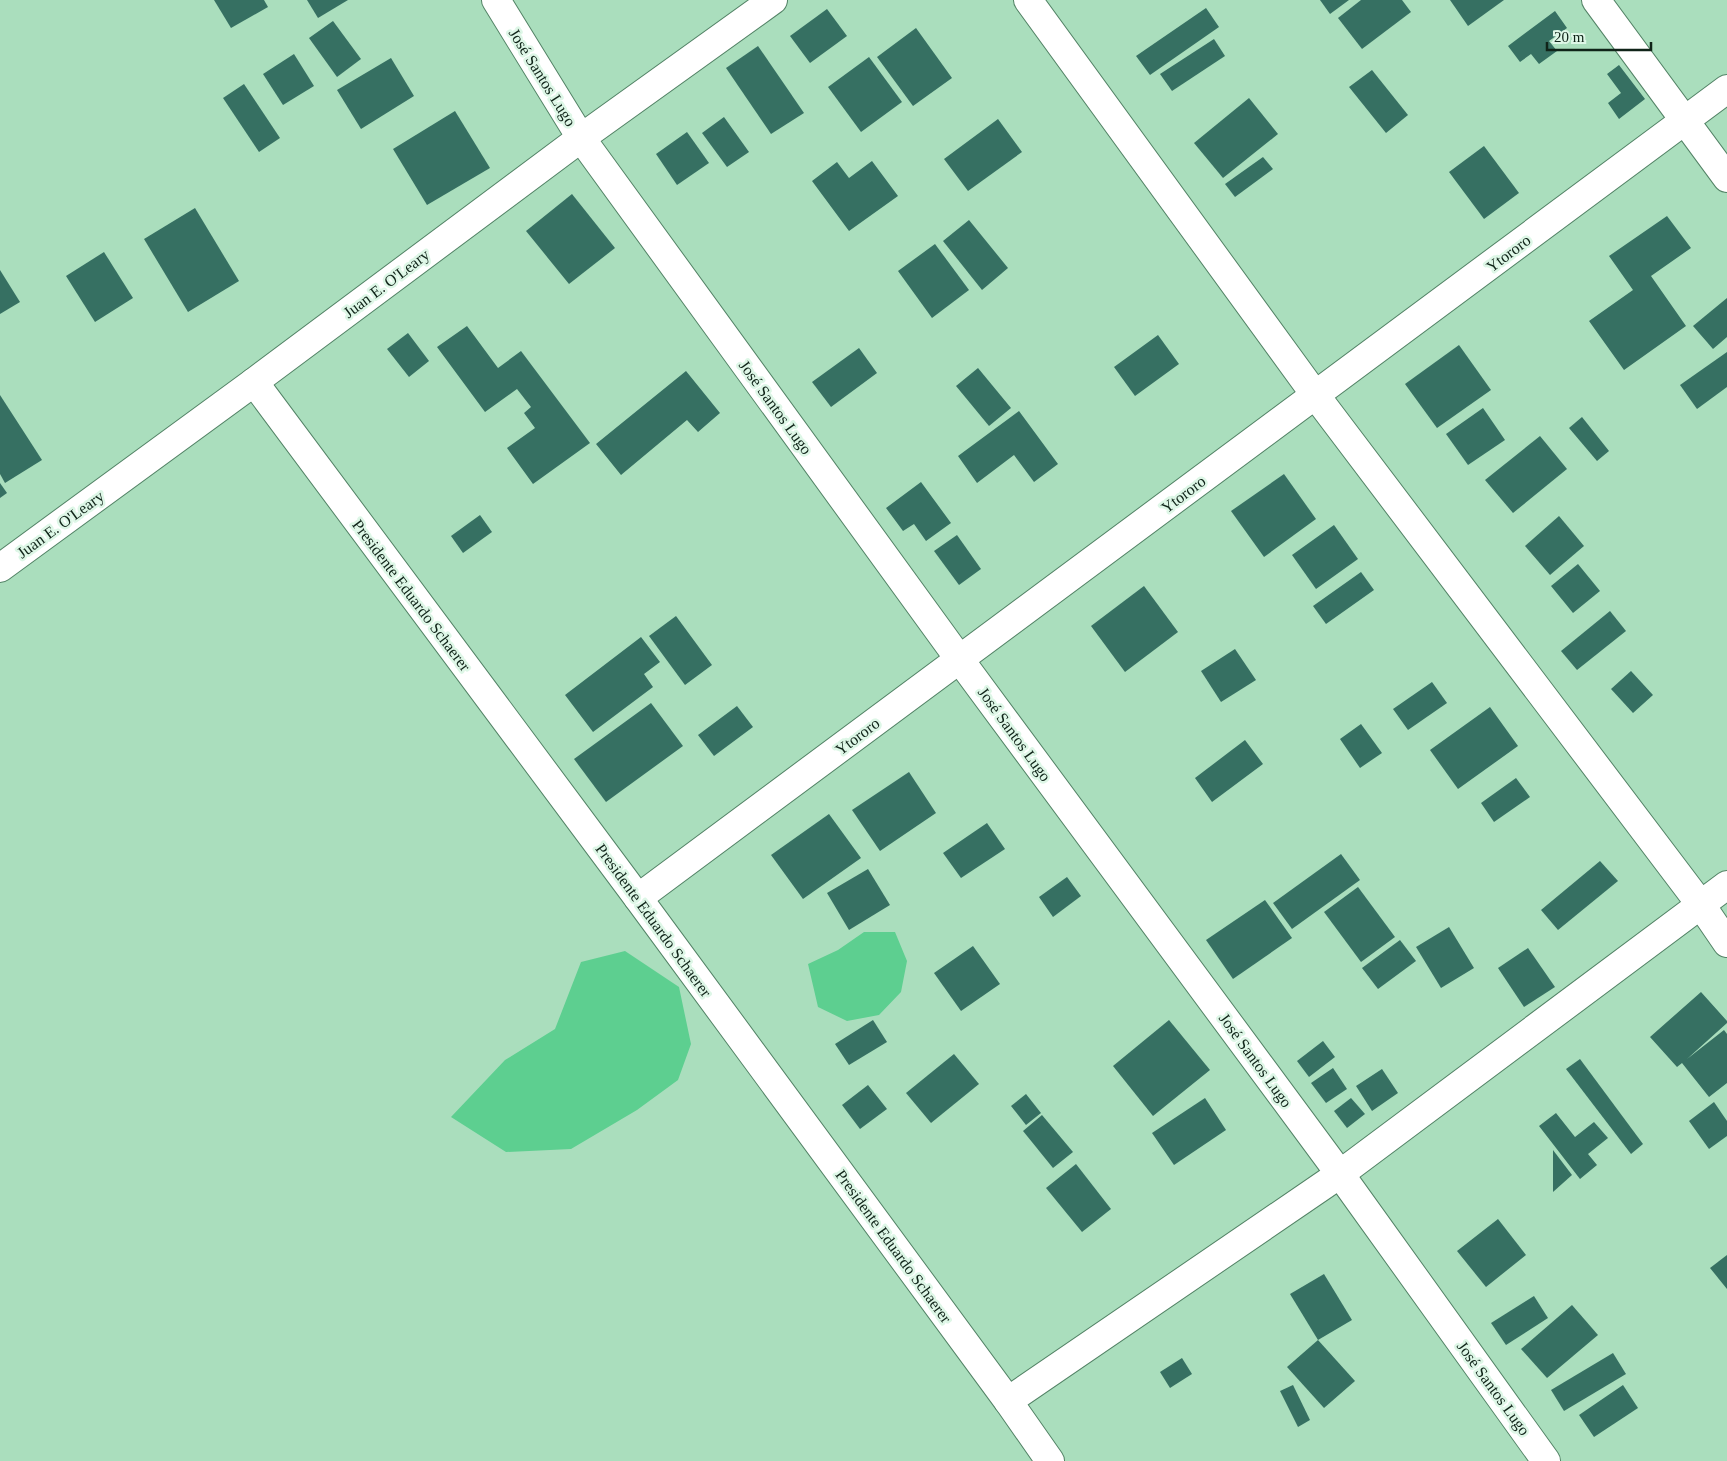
<svg xmlns="http://www.w3.org/2000/svg" width="1727" height="1461" font-family="Georgia,serif">
<rect width="100%" height="100%" fill="#aadebd"/>
<g fill="#5dcf90">
<polygon points="864,932 895,932 907,961 901,992 879,1015 847,1021 818,1007 808,964 838,950"/>
<polygon points="625,951 679,987 691,1044 678,1080 637,1110 571,1149 506,1152 451,1117 505,1060 555,1029 581,962"/>
</g>
<g fill="#367062">
<polygon points="214,0 264,0 268,7 231,28"/>
<polygon points="307,0 348,0 318,18"/>
<polygon points="1320,0 1349,0 1330,14"/>
<polygon points="1361,0 1402,0 1411,12 1362,49 1338,18"/>
<polygon points="1450,0 1504,0 1468,26"/>
<polygon points="1206,8 1219,27 1150,75 1136,56"/>
<polygon points="827,9 847,36 810,63 790,36"/>
<polygon points="1555,11 1567,28 1549,41 1557,51 1539,64 1531,54 1520,62 1508,46"/>
<polygon points="333,21 361,59 337,77 309,38"/>
<polygon points="916,28 952,78 913,106 877,57"/>
<polygon points="1214,39 1225,56 1172,91 1160,74"/>
<polygon points="758,46 804,113 771,134 726,68"/>
<polygon points="294,54 314,86 283,105 263,74"/>
<polygon points="869,57 902,102 861,132 828,87"/>
<polygon points="391,58 414,96 361,129 337,90"/>
<polygon points="1619,65 1645,99 1619,119 1608,103 1621,93 1607,74"/>
<polygon points="1372,70 1408,115 1386,133 1349,87"/>
<polygon points="244,84 280,138 259,152 223,98"/>
<polygon points="1249,98 1278,134 1223,178 1194,143"/>
<polygon points="455,111 490,168 427,205 393,149"/>
<polygon points="724,117 749,152 727,167 702,133"/>
<polygon points="998,119 1022,152 968,191 944,159"/>
<polygon points="687,132 709,163 677,185 656,154"/>
<polygon points="1484,146 1519,193 1484,219 1449,172"/>
<polygon points="1263,157 1273,169 1235,197 1225,184"/>
<polygon points="872,161 898,196 849,231 812,181 837,162 849,178"/>
<polygon points="572,194 615,248 569,284 526,231"/>
<polygon points="195,208 239,281 188,312 144,239"/>
<polygon points="1667,216 1691,248 1651,276 1686,326 1624,370 1589,321 1633,290 1609,256"/>
<polygon points="969,220 1008,268 982,290 943,241"/>
<polygon points="935,244 969,290 932,318 898,271"/>
<polygon points="104,252 133,298 95,322 66,276"/>
<polygon points="0,270 20,302 0,314"/>
<polygon points="1727,298 1727,337 1713,349 1693,326"/>
<polygon points="467,326 498,368 521,351 590,443 533,484 507,448 535,428 524,413 531,407 517,389 485,412 437,347"/>
<polygon points="408,333 429,361 409,377 387,349"/>
<polygon points="1158,335 1179,364 1135,396 1114,367"/>
<polygon points="1459,345 1491,390 1437,428 1405,384"/>
<polygon points="859,348 877,373 831,407 812,382"/>
<polygon points="1727,352 1727,387 1697,409 1680,385"/>
<polygon points="978,368 1011,408 989,426 956,386"/>
<polygon points="686,371 720,413 698,432 687,420 621,475 596,444"/>
<polygon points="0,395 42,460 5,483 0,474"/>
<polygon points="1483,408 1505,440 1468,465 1446,434"/>
<polygon points="1019,411 1058,464 1034,482 1014,455 977,483 958,456"/>
<polygon points="1582,417 1609,451 1597,461 1569,428"/>
<polygon points="1540,436 1567,469 1513,513 1485,480"/>
<polygon points="1284,474 1316,519 1264,557 1231,511"/>
<polygon points="921,482 951,523 926,541 914,524 903,531 886,508"/>
<polygon points="0,483 7,493 0,498"/>
<polygon points="480,515 492,532 463,553 451,536"/>
<polygon points="1559,516 1584,546 1550,575 1525,546"/>
<polygon points="1334,525 1358,559 1316,589 1292,555"/>
<polygon points="957,535 981,569 959,585 934,551"/>
<polygon points="1578,564 1600,591 1573,613 1551,586"/>
<polygon points="1361,572 1374,590 1326,624 1313,606"/>
<polygon points="1144,586 1178,632 1125,672 1091,626"/>
<polygon points="1610,611 1626,631 1577,670 1561,651"/>
<polygon points="676,616 712,665 685,685 649,636"/>
<polygon points="641,637 660,662 644,674 653,687 593,732 565,695"/>
<polygon points="1235,649 1256,680 1221,702 1201,671"/>
<polygon points="1631,671 1653,695 1633,713 1611,689"/>
<polygon points="1432,682 1447,703 1408,730 1393,709"/>
<polygon points="651,703 683,746 606,802 574,759"/>
<polygon points="737,706 753,727 714,756 698,735"/>
<polygon points="1490,707 1518,746 1458,789 1430,750"/>
<polygon points="1361,724 1382,753 1360,768 1340,739"/>
<polygon points="1245,740 1263,764 1212,802 1195,778"/>
<polygon points="909,772 936,813 880,851 852,810"/>
<polygon points="1516,778 1530,797 1494,822 1481,803"/>
<polygon points="829,814 861,858 803,899 771,855"/>
<polygon points="987,823 1005,849 961,878 943,853"/>
<polygon points="1341,854 1360,880 1292,929 1273,903"/>
<polygon points="1600,861 1618,881 1558,930 1541,910"/>
<polygon points="868,869 890,905 849,930 827,893"/>
<polygon points="1067,877 1081,896 1053,917 1039,897"/>
<polygon points="1358,887 1395,937 1361,962 1324,912"/>
<polygon points="1265,900 1292,938 1233,979 1206,940"/>
<polygon points="1449,927 1474,968 1441,988 1416,947"/>
<polygon points="1400,940 1416,961 1378,989 1362,968"/>
<polygon points="973,946 1000,984 961,1011 934,973"/>
<polygon points="1528,948 1555,987 1524,1007 1498,968"/>
<polygon points="1701,992 1727,1021 1727,1023 1687,1059 1724,1030 1727,1034 1727,1083 1709,1097 1682,1063 1677,1067 1650,1037"/>
<polygon points="873,1020 887,1042 849,1065 835,1044"/>
<polygon points="1169,1020 1210,1070 1153,1116 1113,1066"/>
<polygon points="1323,1041 1335,1057 1309,1077 1297,1061"/>
<polygon points="954,1054 979,1084 931,1123 906,1093"/>
<polygon points="1580,1059 1643,1144 1631,1154 1566,1069"/>
<polygon points="1333,1068 1347,1089 1326,1103 1311,1083"/>
<polygon points="1382,1069 1398,1093 1372,1111 1356,1086"/>
<polygon points="868,1085 887,1109 860,1129 842,1105"/>
<polygon points="1026,1094 1041,1113 1026,1125 1011,1106"/>
<polygon points="1205,1098 1226,1130 1174,1165 1152,1133"/>
<polygon points="1351,1098 1365,1114 1347,1128 1334,1111"/>
<polygon points="1714,1102 1727,1121 1727,1136 1709,1149 1689,1121"/>
<polygon points="1556,1113 1575,1137 1594,1122 1608,1138 1588,1154 1597,1165 1580,1179 1539,1126"/>
<polygon points="1042,1115 1073,1152 1053,1168 1023,1131"/>
<polygon points="1553,1150 1572,1175 1553,1192"/>
<polygon points="1076,1164 1111,1209 1082,1232 1046,1188"/>
<polygon points="1498,1219 1526,1255 1486,1287 1457,1251"/>
<polygon points="1727,1255 1727,1289 1710,1268"/>
<polygon points="1324,1274 1352,1320 1318,1340 1290,1294"/>
<polygon points="1534,1296 1548,1318 1506,1345 1491,1323"/>
<polygon points="1572,1305 1598,1335 1547,1378 1521,1349"/>
<polygon points="1318,1340 1355,1381 1324,1408 1287,1367"/>
<polygon points="1613,1353 1626,1374 1564,1411 1551,1390"/>
<polygon points="1182,1358 1192,1374 1170,1388 1160,1372"/>
<polygon points="1293,1385 1310,1420 1298,1427 1280,1391"/>
<polygon points="1623,1385 1638,1408 1594,1437 1579,1415"/>
</g>
<g fill="none" stroke-linecap="round" stroke-linejoin="round">
<defs>
<g id="minor">
<polyline points="496,0 581,138 960,660 1340,1174 1546,1461"/>
<polyline points="1028,0 1316,396 1701,905 1727,943"/>
<polyline points="1596,0 1727,178"/>
<polyline points="254,382 638,898 1008,1401 1050,1461"/>
<polyline points="0,568 254,382 581,138 773,0"/>
<polyline points="638,898 1727,89"/>
<polyline points="1008,1401 1340,1174 1727,885"/>
</g>
</defs>
<use href="#minor" stroke="#538366" stroke-width="30"/>
<use href="#minor" stroke="#fff" stroke-width="28"/>
</g>
<g text-anchor="middle" stroke-width="5" stroke-linejoin="round" paint-order="stroke">
<g font-size="16" fill="#102419" stroke="#def7e7">
<text transform="translate(543 77) rotate(58)" y="6">José Santos Lugo</text>
<text transform="translate(1508 253) rotate(-37)" y="6">Ytororo</text>
<text transform="translate(386 283) rotate(-37)" y="6">Juan E. O'Leary</text>
<text transform="translate(776 407) rotate(54)" y="6">José Santos Lugo</text>
<text transform="translate(1183 494) rotate(-37)" y="6">Ytororo</text>
<text transform="translate(60 524) rotate(-36)" y="6">Juan E. O'Leary</text>
<text transform="translate(412 595) rotate(53)" y="6">Presidente Eduardo Schaerer</text>
<text transform="translate(1015 734) rotate(54)" y="6">José Santos Lugo</text>
<text transform="translate(857 736) rotate(-37)" y="6">Ytororo</text>
<text transform="translate(654 920) rotate(54)" y="6">Presidente Eduardo Schaerer</text>
<text transform="translate(1256 1060) rotate(54)" y="6">José Santos Lugo</text>
<text transform="translate(894 1246) rotate(54)" y="6">Presidente Eduardo Schaerer</text>
<text transform="translate(1494 1388) rotate(54)" y="6">José Santos Lugo</text>
</g>
</g>
<path d="M1547 42v8h104v-8" fill="none" stroke="#102419" stroke-width="2.5"/>
<text x="1554" y="42" font-size="15" fill="#102419" stroke="#def7e7" stroke-width="4" paint-order="stroke">20 m</text>
</svg>
